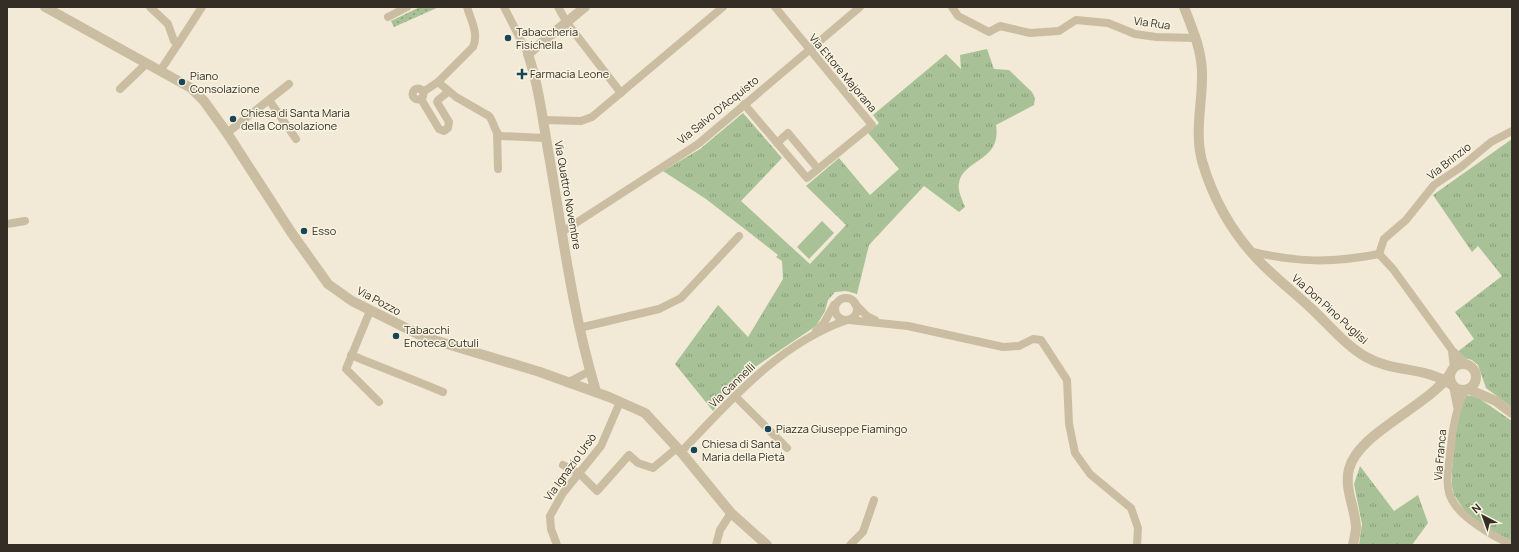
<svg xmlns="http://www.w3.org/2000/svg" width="1519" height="552" font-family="Manrope,sans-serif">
<defs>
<pattern id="grass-tufts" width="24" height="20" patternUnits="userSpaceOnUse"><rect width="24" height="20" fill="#a9c196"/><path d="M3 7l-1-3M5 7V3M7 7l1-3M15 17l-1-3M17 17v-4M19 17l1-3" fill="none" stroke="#8a9d7a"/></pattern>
<pattern id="garden-dots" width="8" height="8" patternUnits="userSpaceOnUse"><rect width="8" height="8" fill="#a9c196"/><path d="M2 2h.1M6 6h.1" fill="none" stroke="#8a9d7a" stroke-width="1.8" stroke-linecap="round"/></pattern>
</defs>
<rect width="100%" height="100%" fill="#f2ead6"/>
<g fill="url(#grass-tufts)">
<path d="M987,49L994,69L1009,70L1032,92L1035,98L1034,105L996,125C1002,162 963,159 959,183C957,190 963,201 965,207L959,212L924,186L869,245L857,294L846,291L835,292L828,300L825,311L816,326L755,367L735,385L713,411L675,364L718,305L748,337L783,279L782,261L776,257L778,255L706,199L663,171L700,149L743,113L782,158L741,201L810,264L846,225L806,186L839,158L870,195L899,169L868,133L879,123L873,115L946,54L961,69L960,55Z"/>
<polygon points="1512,139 1512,407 1486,388 1478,365 1472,360 1461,357 1456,353 1474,339 1455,312 1502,276 1478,246 1472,252 1433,195"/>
<polygon points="1466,395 1477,397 1512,421 1512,542 1504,539 1467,514 1454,495 1452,486 1452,470 1458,409"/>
<polygon points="1360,466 1394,511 1418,495 1428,523 1412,545 1359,545 1362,524 1354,484"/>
</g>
<polygon fill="url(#garden-dots)" points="420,7 439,7 394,27 391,21"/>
<polygon fill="#a9c196" points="822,221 834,233 809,259 797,247"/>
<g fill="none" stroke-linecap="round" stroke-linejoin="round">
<g stroke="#cabda2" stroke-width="8">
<polyline points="150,7 168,24 174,41 178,44 202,7"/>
<path d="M467,7C471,20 479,34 473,47L438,82L456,97L489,116C494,122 494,131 500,136L546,138"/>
<polyline points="504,7 528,54"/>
<polyline points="558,7 567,23 621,93"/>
<polyline points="952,7 958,16 989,32 1000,26 1030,33 1059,31 1076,20 1108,23 1135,34 1156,37 1196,38"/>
<polyline points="388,17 407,7"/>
<polyline points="160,71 178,44"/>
<circle cx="418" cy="94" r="5.5"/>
<polyline points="120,89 146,64"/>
<polyline points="423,92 438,82"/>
<polyline points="421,99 439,129 444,131 448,128 449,122 437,102 438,100 448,92"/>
<polyline points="269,100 296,139"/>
<polyline points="744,104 807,178 872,125 775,7"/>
<polyline points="543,120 581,121 592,117 723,7"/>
<polyline points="227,133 289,84"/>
<polyline points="497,133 498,169"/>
<polyline points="777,143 788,133 818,169"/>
<polyline points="7,224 25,221"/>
<polyline points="562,232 698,144 860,7"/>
<path d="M1250,251C1296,263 1333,263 1379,254"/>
<polyline points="1379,254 1384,239 1406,220 1434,185 1461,167 1491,142 1512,131"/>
<polyline points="1379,254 1393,269 1452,350 1467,365"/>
<circle cx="846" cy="309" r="11"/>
<polyline points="855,304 867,316 875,320"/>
<polyline points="370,311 346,369 379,402"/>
<polyline points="849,320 908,326 1003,347 1019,346 1033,339 1041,340 1067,380 1069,424 1075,453 1090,474 1131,508 1138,528 1137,545"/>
<polyline points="579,328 659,309 681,298 739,236"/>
<polyline points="816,331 824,323 834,305"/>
<polyline points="1452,351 1454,368"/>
<path d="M351,355C382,368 413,379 443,392"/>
<polyline points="567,383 590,371"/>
<polyline points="1453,386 1457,406"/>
<path d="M1465,390C1456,408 1453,426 1451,446C1446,486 1441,500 1477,525C1489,533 1499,540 1512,544"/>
<polyline points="735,396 787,448"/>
<path d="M681,452C729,402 778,344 847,320"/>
<polyline points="563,465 580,474 597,491 629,455 638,463 653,468 677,448"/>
<polyline points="557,545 551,529 550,516 563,493 601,446 620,402"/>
<polyline points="716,545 720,530 731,513"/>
<polyline points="850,545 863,532 874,500"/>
</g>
<g stroke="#cabda2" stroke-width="10">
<polyline points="45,7 191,88 204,101 227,133 291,232 328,284 352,301 424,337 540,372 609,397 645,413 681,452 731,513 767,545"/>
<path d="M585,7L528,54C540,90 543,124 550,161C563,237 573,314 595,388V392"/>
<path d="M1184,7C1192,28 1201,48 1202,71C1203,102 1194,130 1202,161C1213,199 1234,236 1263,265C1278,280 1296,294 1312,309C1329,325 1346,346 1366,357C1394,373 1425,366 1452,385"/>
<circle cx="1463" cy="377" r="13"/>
<polyline points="1468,389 1496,401 1512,413"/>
<path d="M1353,545C1354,539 1356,533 1356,527C1355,507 1344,489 1349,469C1358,433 1426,408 1450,374"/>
</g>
</g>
<g fill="#194556" stroke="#f9f4e2" stroke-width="1.5">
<circle cx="508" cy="38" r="4"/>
<path d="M520 68h4v4h4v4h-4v4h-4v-4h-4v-4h4z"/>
<circle cx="182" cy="82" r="4"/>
<circle cx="233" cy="119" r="4"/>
<circle cx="304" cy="231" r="4"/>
<circle cx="396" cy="336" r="4"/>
<circle cx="768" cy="429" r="4"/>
<circle cx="694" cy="450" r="4"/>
</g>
<g text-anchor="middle" stroke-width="3" stroke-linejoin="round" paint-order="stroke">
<g font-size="11" fill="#342d25" stroke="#f9f4e2">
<text transform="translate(1152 23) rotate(8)" y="4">Via Rua</text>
<text transform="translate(843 73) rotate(50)" y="4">Via Ettore Majorana</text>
<text transform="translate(718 110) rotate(-39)" y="4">Via Salvo D'Acquisto</text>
<text transform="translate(1449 161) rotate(-38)" y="4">Via Brinzio</text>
<text transform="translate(568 195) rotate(80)" y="4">Via Quattro Novembre</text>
<text transform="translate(379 301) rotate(28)" y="4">Via Pozzo</text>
<text transform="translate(1330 309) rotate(42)" y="4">Via Don Pino Puglisi</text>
<text transform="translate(732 385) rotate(-44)" y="4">Via Gannelli</text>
<text transform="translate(1440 455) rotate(-85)" y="4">Via Franca</text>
<text transform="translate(570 467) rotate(-54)" y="4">Via Ignazio Ursò</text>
</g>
<g font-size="11" fill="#342d25" stroke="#f9f4e2" text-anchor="start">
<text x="516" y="36">Tabaccheria<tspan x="516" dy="13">Fisichella</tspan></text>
<text x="530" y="78">Farmacia Leone</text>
<text x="190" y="80">Piano<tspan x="190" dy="13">Consolazione</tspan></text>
<text x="241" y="117">Chiesa di Santa Maria<tspan x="241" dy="13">della Consolazione</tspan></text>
<text x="312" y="235">Esso</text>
<text x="404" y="334">Tabacchi<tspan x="404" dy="13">Enoteca Cutuli</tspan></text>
<text x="776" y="433">Piazza Giuseppe Fiamingo</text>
<text x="702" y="448">Chiesa di Santa<tspan x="702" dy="13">Maria della Pietà</tspan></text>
</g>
</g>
<rect width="1519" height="552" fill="none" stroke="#342d25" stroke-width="16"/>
<g transform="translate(1483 516) rotate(319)" stroke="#f9f4e2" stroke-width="3" paint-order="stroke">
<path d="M0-3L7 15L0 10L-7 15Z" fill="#342d25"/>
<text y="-6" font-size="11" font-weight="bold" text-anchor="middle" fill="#342d25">N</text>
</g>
</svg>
